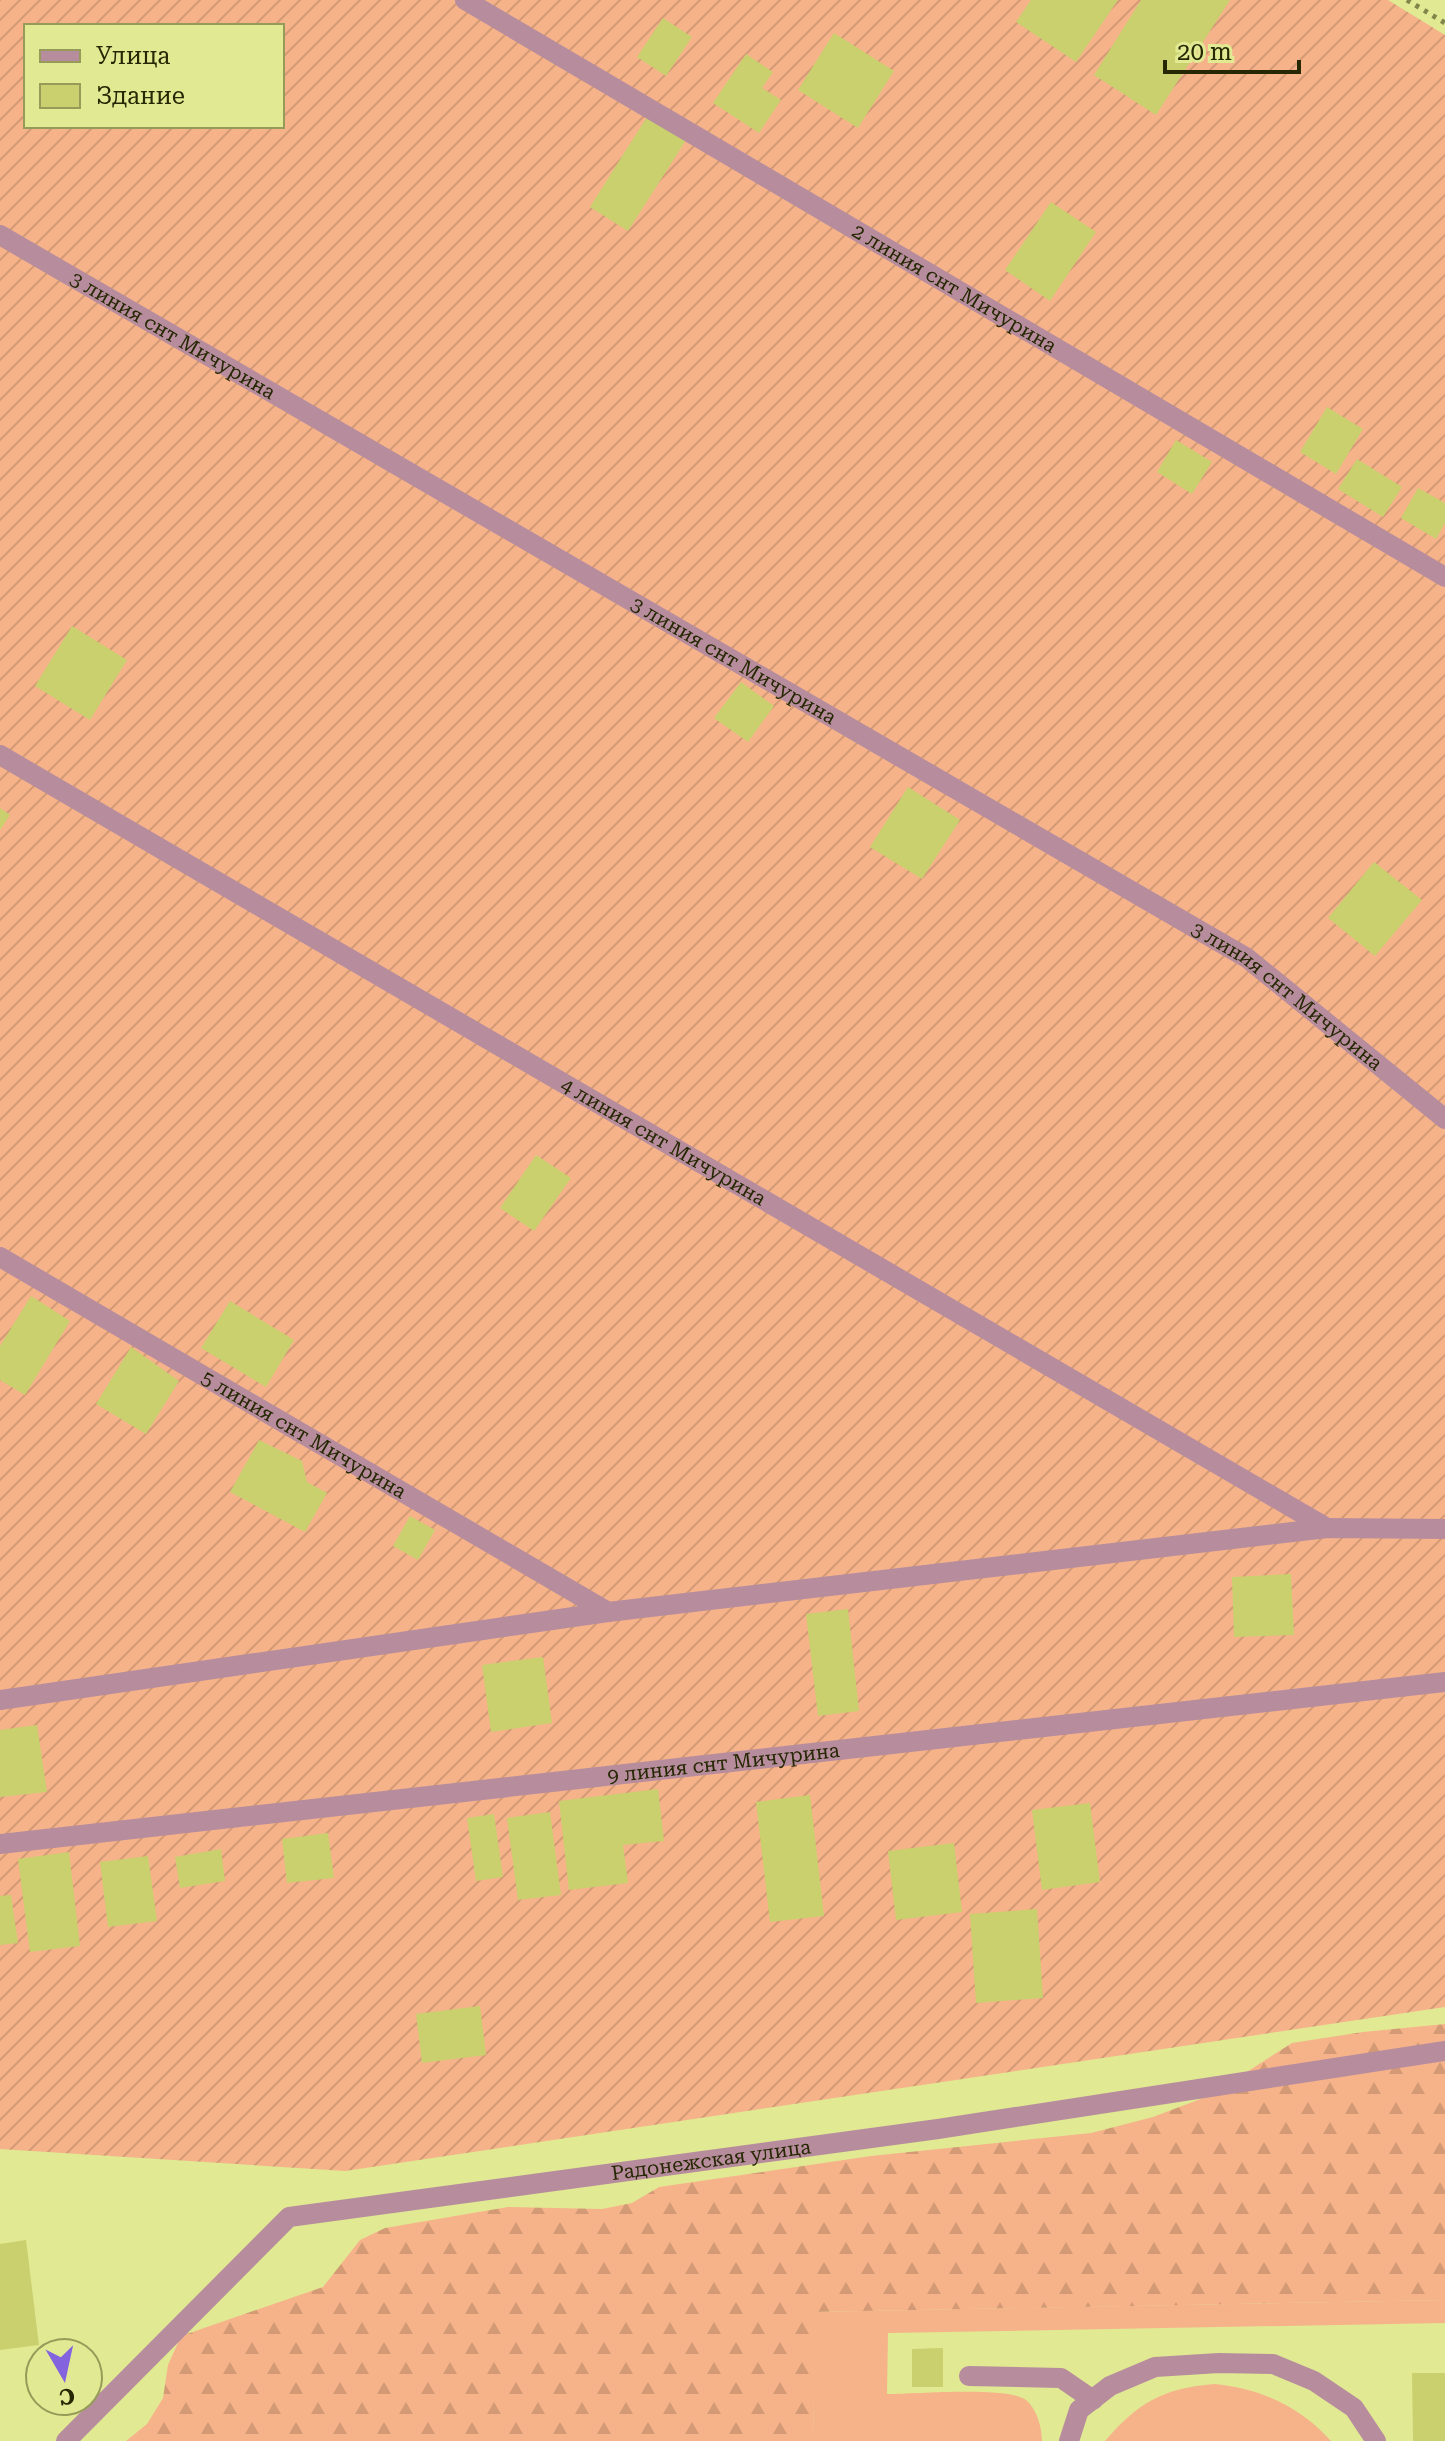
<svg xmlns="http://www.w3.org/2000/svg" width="1445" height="2441" font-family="'Roboto Serif',serif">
<defs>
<pattern id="forest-firs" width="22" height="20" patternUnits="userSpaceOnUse" patternTransform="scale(2)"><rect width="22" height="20" fill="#f6b38a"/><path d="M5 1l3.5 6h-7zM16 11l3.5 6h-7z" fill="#d39a75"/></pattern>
<pattern id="garden-furrows" width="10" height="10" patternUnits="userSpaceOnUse" patternTransform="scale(2)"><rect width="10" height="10" fill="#f6b38a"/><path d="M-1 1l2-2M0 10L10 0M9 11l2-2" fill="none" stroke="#d39a75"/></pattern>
</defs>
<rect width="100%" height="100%" fill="#e1e993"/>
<g fill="#f6b38a">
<path d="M1445,2300V2323L888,2333L887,2394C914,2394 1009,2386 1026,2400C1037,2409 1042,2428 1042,2441H814L811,2312Z"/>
<path d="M1214,2384C1259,2388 1300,2406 1331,2441H1105C1137,2403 1164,2388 1214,2384Z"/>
</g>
<polygon fill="url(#forest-firs)" points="1445,2024 1445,2300 812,2312 814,2441 126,2441 147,2424 163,2398 168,2365 181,2336 323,2287 360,2240 385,2228 508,2207 602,2209 632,2203 659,2187 871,2156 1091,2133 1153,2117 1211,2095 1292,2043 1363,2032"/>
<path fill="url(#garden-furrows)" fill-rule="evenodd" d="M0,0H1388L1445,35V2007L345,2171L0,2149ZM26,26H282V126H26Z"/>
<g fill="#c9d06d">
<polygon points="1031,0 1118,0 1076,62 1016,22"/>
<polygon points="1141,0 1230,0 1156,115 1094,75"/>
<polygon points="663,18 692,37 666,76 637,57"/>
<polygon points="834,33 894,71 858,128 798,90"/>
<polygon points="746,54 773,72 762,88 781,100 759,133 713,103"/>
<polygon points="652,109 690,134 628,231 590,207"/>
<polygon points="1051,202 1096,232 1050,301 1005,270"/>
<polygon points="1327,407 1363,429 1336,474 1300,452"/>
<polygon points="1176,440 1212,462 1192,494 1157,472"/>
<polygon points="1357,459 1402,487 1383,517 1338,489"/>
<polygon points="1418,488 1445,503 1445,523 1436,539 1401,518"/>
<polygon points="72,626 127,660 90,720 35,686"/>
<polygon points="741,682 774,706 748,742 714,718"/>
<polygon points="908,787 960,820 922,879 870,847"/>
<polygon points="0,808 10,815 0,830"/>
<polygon points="1374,862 1422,900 1375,956 1328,918"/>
<polygon points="536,1155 571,1178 534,1231 500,1208"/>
<polygon points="31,1296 70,1321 25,1395 0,1380 0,1346"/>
<polygon points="230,1301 294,1340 266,1387 201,1348"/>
<polygon points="131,1347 179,1381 146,1434 96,1404"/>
<polygon points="259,1440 302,1461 307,1482 327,1493 305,1532 230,1492"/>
<polygon points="410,1516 435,1530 418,1560 393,1546"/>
<polygon points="1291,1574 1294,1635 1234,1637 1232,1577"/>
<polygon points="848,1609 859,1711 818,1716 806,1614"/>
<polygon points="543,1657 552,1723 491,1732 482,1665"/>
<polygon points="37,1725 47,1792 0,1797 0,1730"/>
<polygon points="658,1789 664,1841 623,1845 628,1883 569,1890 559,1801"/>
<polygon points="810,1795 824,1916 770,1922 756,1802"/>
<polygon points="1090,1803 1100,1882 1042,1890 1032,1810"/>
<polygon points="550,1812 561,1895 518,1900 507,1818"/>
<polygon points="494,1814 503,1877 476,1881 467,1818"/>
<polygon points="328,1833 334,1878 287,1883 282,1839"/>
<polygon points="954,1843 962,1912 896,1920 888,1851"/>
<polygon points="221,1849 225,1881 180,1888 175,1857"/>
<polygon points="69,1852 80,1946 30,1952 18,1859"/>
<polygon points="148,1856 157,1921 108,1927 100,1862"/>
<polygon points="11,1895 18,1943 0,1945 0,1896"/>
<polygon points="1037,1909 1043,1998 976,2003 970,1914"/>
<polygon points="480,2006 486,2055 422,2063 416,2014"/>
<polygon points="26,2240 39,2345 0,2350 0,2244"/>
<polygon points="943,2348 943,2387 912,2387 912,2349"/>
<polygon points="1412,2373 1445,2373 1445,2441 1413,2441"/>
</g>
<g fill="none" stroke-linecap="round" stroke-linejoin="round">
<polyline stroke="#82864a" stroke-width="5" stroke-dasharray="4 6" stroke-linecap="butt" points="1407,0 1445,23"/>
<g stroke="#b78d9e" stroke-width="20">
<path id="s1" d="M465,0L1445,577"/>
<path id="s2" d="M0,235L1247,958L1445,1119"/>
<path id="s3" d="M0,755L1327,1528"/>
<path id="s4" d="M0,1257L608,1612"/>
<polyline points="0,1700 608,1612 1327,1528 1445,1529"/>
<path id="s5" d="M0,1844L1445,1682"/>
<polyline points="969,2376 1061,2378 1093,2400"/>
<path id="s6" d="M66,2441L289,2217L938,2129L1445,2051"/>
<polyline points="1069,2441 1079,2410 1110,2386 1155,2367 1219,2363 1273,2364 1314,2381 1354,2408 1376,2441"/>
</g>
</g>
<g text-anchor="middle" stroke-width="8" stroke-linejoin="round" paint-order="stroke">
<g font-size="20" fill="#262703" stroke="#e1e993">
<text dy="7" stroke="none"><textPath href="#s1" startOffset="568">2 линия снт Мичурина</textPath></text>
<text dy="7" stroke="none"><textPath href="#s2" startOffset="200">3 линия снт Мичурина</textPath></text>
<text dy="7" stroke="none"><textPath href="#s2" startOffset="848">3 линия снт Мичурина</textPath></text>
<text dy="7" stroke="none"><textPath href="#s2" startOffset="1496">3 линия снт Мичурина</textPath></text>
<text dy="7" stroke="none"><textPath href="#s3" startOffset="768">4 линия снт Мичурина</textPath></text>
<text dy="7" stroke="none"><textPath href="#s4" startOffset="352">5 линия снт Мичурина</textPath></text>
<text dy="7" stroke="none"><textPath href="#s5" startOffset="728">9 линия снт Мичурина</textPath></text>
<text dy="7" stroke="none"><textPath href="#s6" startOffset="742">Радонежская улица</textPath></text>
</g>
</g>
<rect x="24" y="24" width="260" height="104" fill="#e1e993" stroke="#969b59" stroke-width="2"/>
<rect x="40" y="50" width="40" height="12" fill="#b78d9e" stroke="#969b59" stroke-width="2"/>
<text x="96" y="64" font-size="24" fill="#262703">Улица</text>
<rect x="40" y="84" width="40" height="24" fill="#c9d06d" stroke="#969b59" stroke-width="2"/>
<text x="96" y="104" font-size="24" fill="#262703">Здание</text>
<g transform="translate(64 2377) rotate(171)"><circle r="38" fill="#e1e993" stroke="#969b59" stroke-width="2"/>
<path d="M0-6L14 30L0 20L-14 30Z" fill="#8463de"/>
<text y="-12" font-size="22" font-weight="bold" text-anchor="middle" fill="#262703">С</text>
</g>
<path d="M1165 60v12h134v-12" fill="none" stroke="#262703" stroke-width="4"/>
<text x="1177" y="60" font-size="24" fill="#262703" stroke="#e1e993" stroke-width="6" paint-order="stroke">20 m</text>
</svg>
